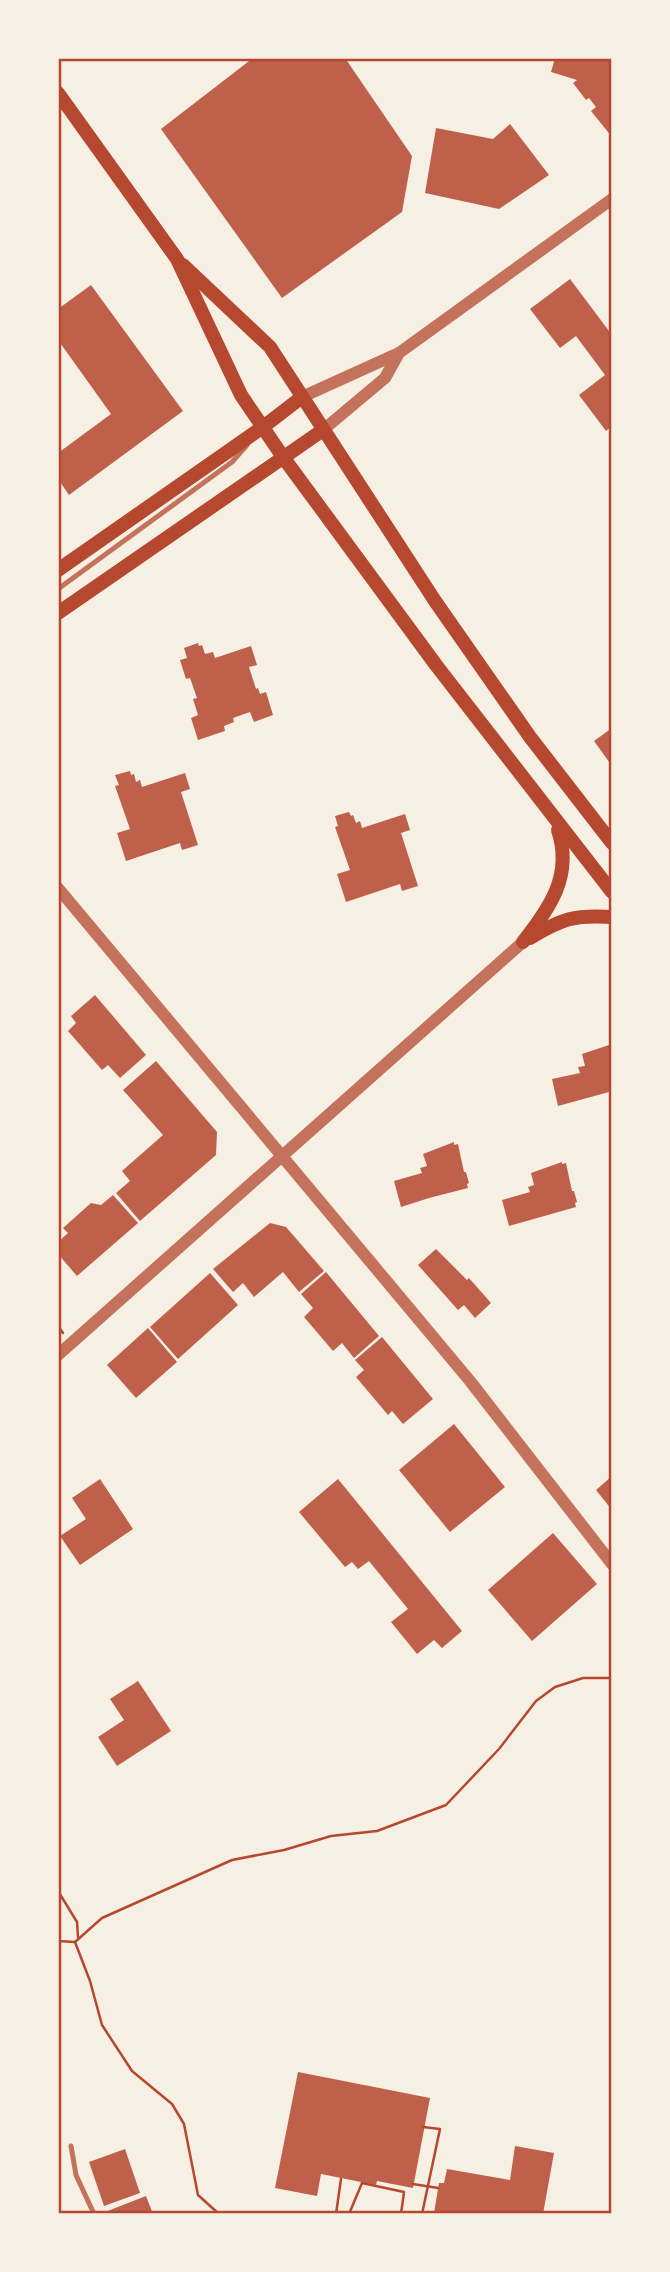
<svg xmlns="http://www.w3.org/2000/svg" width="670" height="2272" font-family="'Exo 2',sans-serif">
<rect width="100%" height="100%" fill="#f6efe4"/>
<g fill="#bf614a">
<polygon points="253,58 345,58 412,156 402,212 282,298 161,129"/>
<polygon points="555,58 612,58 612,137 591,111 596,107 589,98 586,100 573,83 577,80 551,72"/>
<polygon points="510,124 549,175 499,209 425,193 436,128 493,139"/>
<polygon points="570,279 612,335 612,426 606,431 579,395 605,375 576,336 560,348 530,309"/>
<polygon points="91,285 183,411 69,495 58,479 58,453 111,414 58,340 58,309"/>
<polygon points="198,643 199,646 202,645 205,654 213,652 215,658 251,646 257,665 249,667 256,689 258,688 260,694 266,692 273,715 254,722 250,712 233,718 234,722 224,726 225,731 198,740 191,718 198,715 193,699 197,698 190,678 186,679 180,660 187,658 184,648"/>
<polygon points="612,728 612,766 594,741"/>
<polygon points="130,771 131,775 134,774 136,782 140,780 142,787 185,773 190,789 181,792 198,845 182,850 180,843 126,861 117,833 130,829 115,786 119,785 115,775"/>
<polygon points="349,812 351,816 353,815 356,823 360,821 362,828 405,814 410,830 401,833 418,886 402,891 400,884 346,902 337,874 350,870 335,827 338,826 335,816"/>
<polygon points="95,995 146,1055 120,1078 108,1065 102,1070 68,1031 76,1023 71,1016"/>
<polygon points="612,1044 612,1093 609,1092 558,1106 552,1079 580,1073 578,1067 585,1066 582,1054"/>
<polygon points="156,1061 217,1132 216,1155 140,1221 116,1193 130,1181 122,1171 163,1135 123,1090"/>
<polygon points="454,1142 454,1145 458,1144 464,1172 466,1172 469,1183 467,1184 468,1188 429,1198 401,1207 394,1181 422,1173 420,1168 427,1166 423,1154"/>
<polygon points="562,1162 562,1164 566,1163 572,1191 574,1191 577,1202 575,1203 576,1207 509,1226 502,1200 530,1192 528,1187 534,1185 531,1173"/>
<polygon points="113,1195 138,1223 77,1276 58,1254 58,1242 68,1233 63,1228 91,1203 101,1205"/>
<polygon points="270,1223 286,1227 324,1271 299,1292 283,1272 254,1297 243,1283 233,1292 213,1269"/>
<polygon points="436,1249 467,1280 469,1278 491,1303 475,1318 464,1305 458,1310 418,1265"/>
<polygon points="326,1272 379,1336 354,1358 342,1343 333,1351 304,1317 313,1308 301,1294"/>
<polygon points="210,1273 238,1305 178,1359 150,1327"/>
<polygon points="148,1328 177,1362 136,1398 107,1365"/>
<polygon points="382,1337 433,1399 403,1424 392,1411 388,1415 356,1377 364,1370 355,1360"/>
<polygon points="454,1424 505,1487 450,1532 399,1470"/>
<polygon points="612,1476 612,1510 596,1490"/>
<polygon points="100,1479 133,1529 80,1565 60,1536 86,1519 72,1498"/>
<polygon points="338,1479 462,1631 442,1648 434,1640 417,1654 391,1622 408,1609 369,1561 358,1569 352,1562 345,1567 299,1512"/>
<polygon points="553,1533 597,1584 532,1641 488,1590"/>
<polygon points="138,1681 171,1731 117,1766 98,1737 124,1720 110,1699"/>
<polygon points="298,2072 430,2098 413,2188 377,2181 376,2185 321,2174 317,2196 275,2188"/>
<polygon points="515,2146 554,2153 543,2214 434,2213 439,2183 444,2183 447,2169 510,2180"/>
<polygon points="125,2149 140,2193 104,2206 89,2162"/>
<polygon points="146,2196 153,2214 106,2214 105,2212"/>
</g>
<g fill="none" stroke-linecap="round" stroke-linejoin="round">
<g stroke="#b5482f" stroke-width="2.5">
<polyline points="58,1326 63,1333"/>
<polyline points="58,1891 77,1922 78,1937"/>
<polyline points="58,1941 75,1942 102,1918 232,1860 284,1850 331,1836 377,1831 446,1805 499,1749 536,1701 555,1687 583,1678 612,1678"/>
<polyline points="75,1942 90,1981 102,2025 132,2071 172,2104 184,2124 198,2195 219,2214"/>
<polyline points="413,2184 438,2188"/>
<polyline points="336,2214 341,2179"/>
<polyline points="349,2214 362,2183 404,2192 401,2214"/>
<polyline points="422,2214 440,2129 423,2127"/>
</g>
<g stroke="#c5725c" stroke-width="5">
<polyline points="58,589 232,462 247,445"/>
<polyline points="71,2146 76,2175 94,2214"/>
</g>
<g stroke="#c5725c" stroke-width="12">
<polyline points="302,397 399,353 612,199"/>
<polyline points="323,430 385,378 399,353"/>
<polyline points="58,888 470,1381 612,1564"/>
<polyline points="58,1355 523,942"/>
</g>
<g stroke="#b5482f" stroke-width="14">
<polyline points="58,93 177,259 241,395 283,457 436,665 612,892"/>
<polyline points="183,265 270,347 435,601 530,737 612,843"/>
<polyline points="58,570 263,427 302,397"/>
<polyline points="58,613 323,430"/>
<path d="M530,938C563,918 574,915 612,917"/>
<path d="M523,942C550,908 573,875 558,830"/>
</g>
</g>
<rect width="670" height="2272" fill="none" stroke="#f6efe4" stroke-width="119"/>
<rect x="60" y="60" width="550" height="2152" fill="none" stroke="#b5482f" stroke-width="2.5"/>
</svg>
